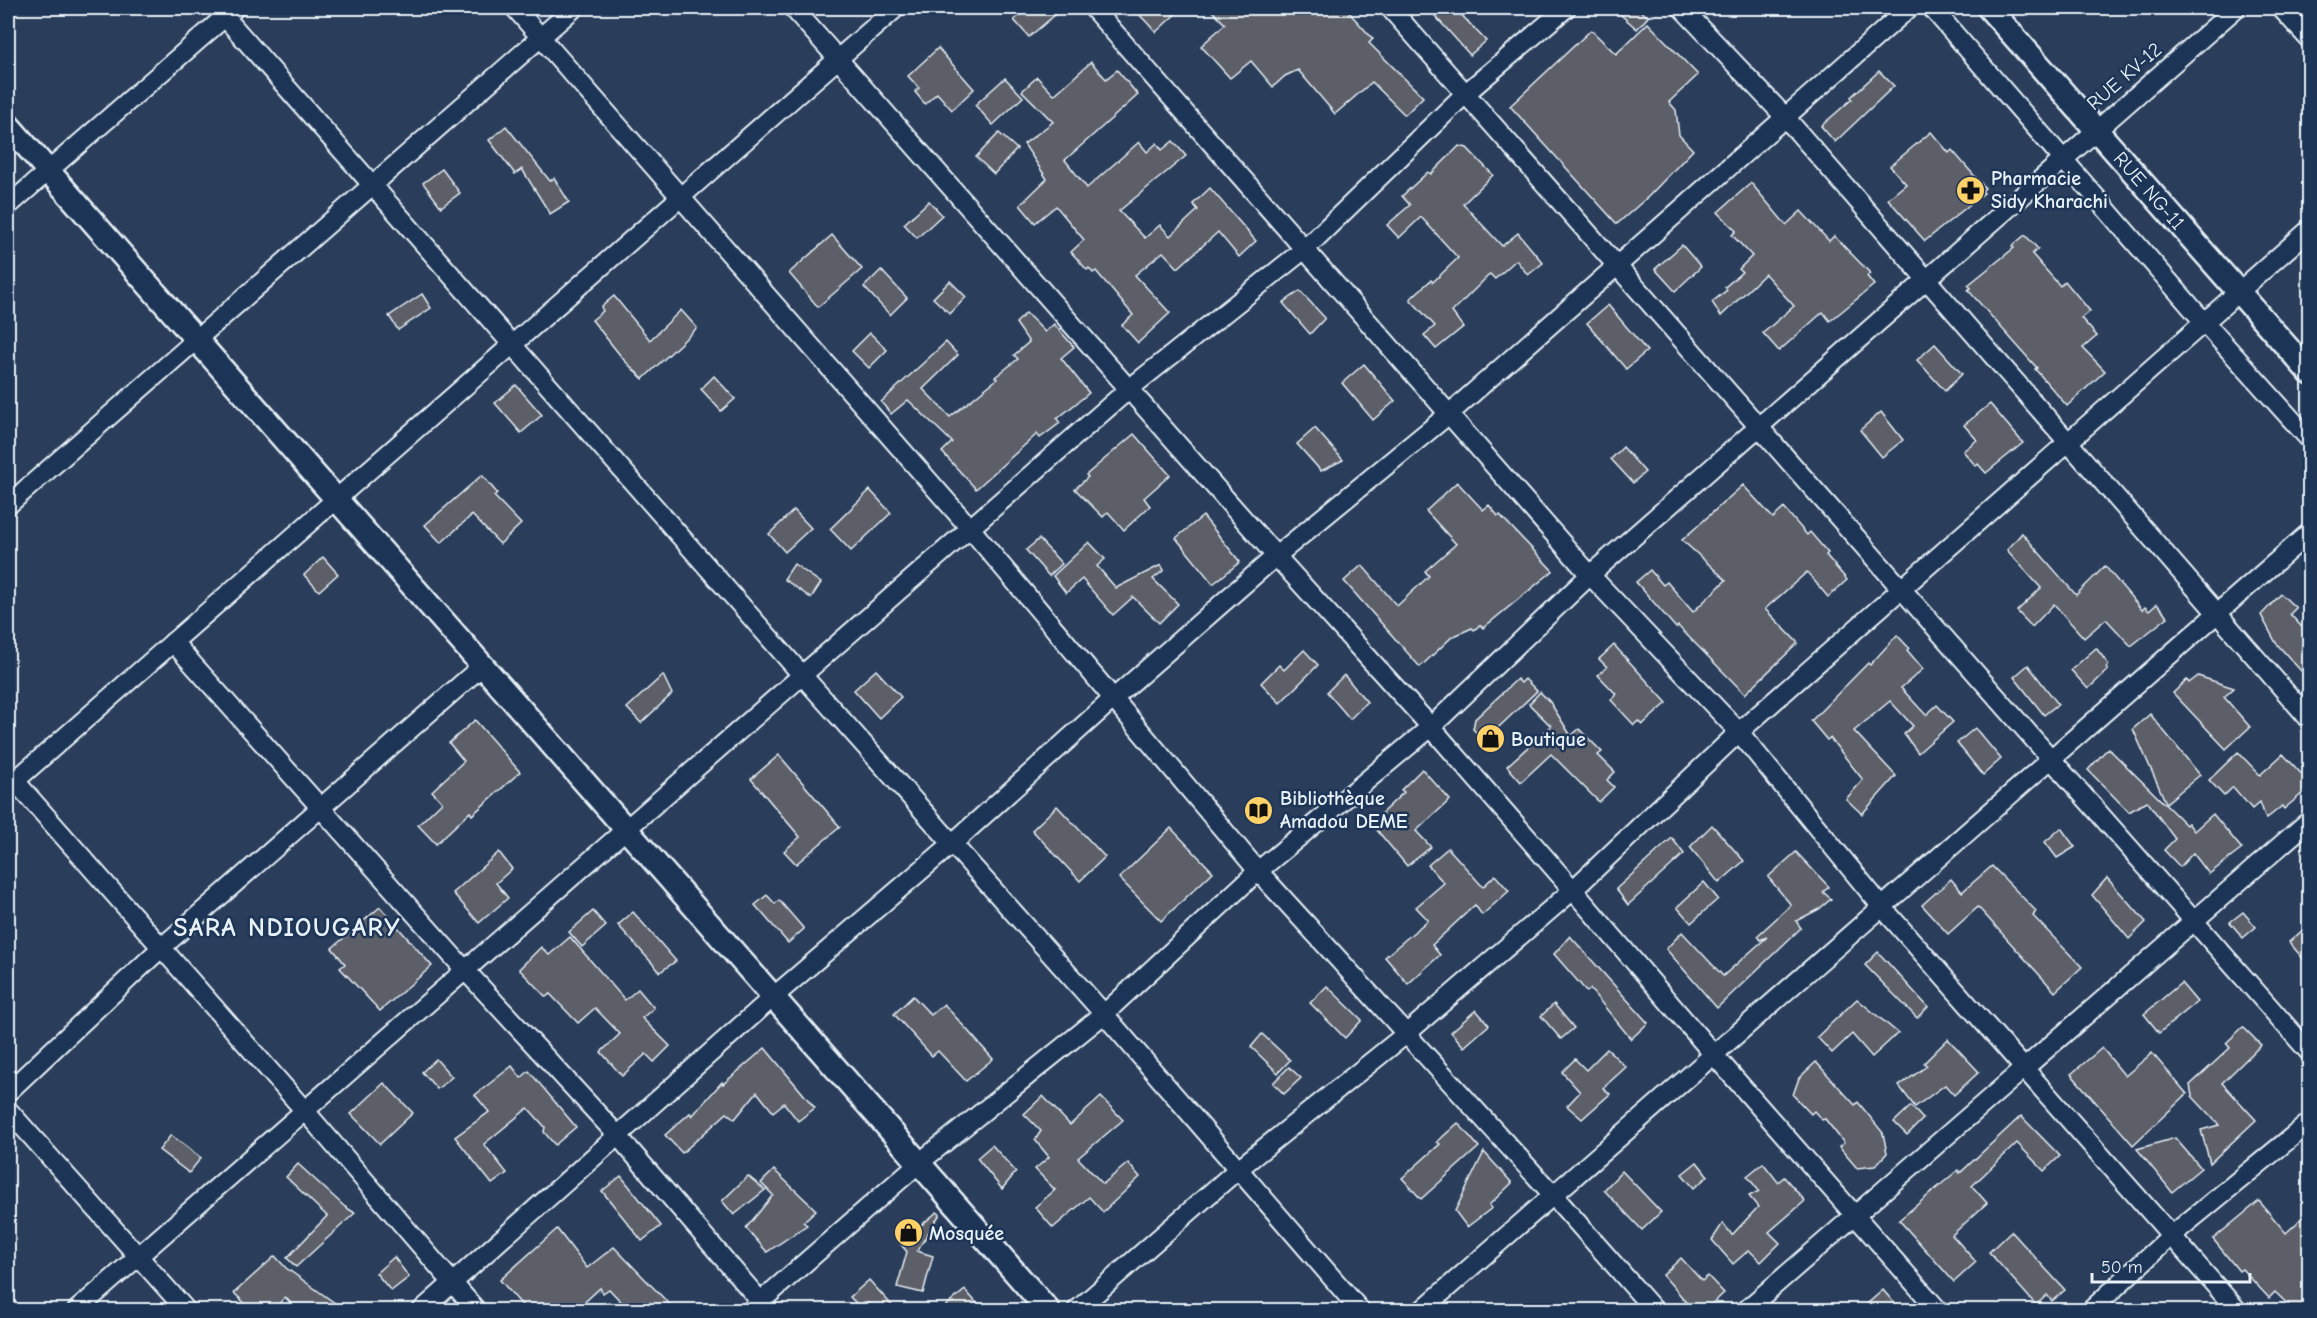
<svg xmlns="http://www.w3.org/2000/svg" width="2317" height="1318" font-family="'Comic Neue',sans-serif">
<rect width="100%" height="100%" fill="#2a3d5a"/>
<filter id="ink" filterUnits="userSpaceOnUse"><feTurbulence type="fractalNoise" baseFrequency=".0167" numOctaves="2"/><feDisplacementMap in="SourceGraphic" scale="12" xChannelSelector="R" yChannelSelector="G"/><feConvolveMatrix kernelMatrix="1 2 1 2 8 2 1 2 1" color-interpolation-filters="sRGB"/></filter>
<g filter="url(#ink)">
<g fill="#5d5f67" stroke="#e8f1f8" stroke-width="1.5">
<polygon points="1029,8 1063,8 1029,37 1014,20"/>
<polygon points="1133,8 1182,8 1156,32"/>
<polygon points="1209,8 1345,8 1373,39 1369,43 1423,97 1405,115 1372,82 1335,114 1298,70 1285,76 1273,87 1251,61 1230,78 1201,46 1225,24"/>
<polygon points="1428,8 1455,8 1486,41 1470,55"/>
<polygon points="1613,8 1637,8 1648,17 1637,29"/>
<polygon points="1648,23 1698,75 1669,102 1676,110 1679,135 1693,150 1649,196 1617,224 1510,106 1591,30 1616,54"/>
<polygon points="938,48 974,89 952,110 937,93 925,104 915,92 919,88 908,76"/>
<polygon points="1091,62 1106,79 1117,70 1138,95 1065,160 1087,188 1139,142 1147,152 1157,143 1162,150 1173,141 1186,156 1119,211 1145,238 1160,225 1170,236 1198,210 1193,204 1210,188 1256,241 1239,257 1218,232 1178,268 1163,252 1135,275 1170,313 1138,343 1122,325 1133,315 1096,271 1093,273 1089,268 1087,270 1071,252 1084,240 1056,206 1035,223 1020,205 1047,179 1024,144 1053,122 1022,91 1037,77 1054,95"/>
<polygon points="1879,71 1894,86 1835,142 1821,126 1852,99 1851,97"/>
<polygon points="1005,78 1023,97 993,125 975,105"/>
<polygon points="506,126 550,181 554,178 569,202 550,214 522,169 515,174 489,140"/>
<polygon points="1931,132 1949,153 1952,150 1985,188 1982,191 1984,193 1925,241 1888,199 1906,184 1890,166"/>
<polygon points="999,133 1017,149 994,174 976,157"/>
<polygon points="1459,146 1467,148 1493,175 1463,204 1502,246 1518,233 1543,263 1528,275 1516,260 1495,279 1490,274 1452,312 1463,327 1436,349 1424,335 1435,326 1410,299 1431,280 1433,282 1458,258 1421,217 1399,238 1387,225 1410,205 1402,196 1428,172 1431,174"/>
<polygon points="442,169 460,193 441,207 423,183"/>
<polygon points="1751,183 1786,225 1801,211 1829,241 1834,236 1870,273 1867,276 1874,285 1830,321 1823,312 1779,351 1763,333 1794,306 1765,274 1721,316 1712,302 1727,290 1725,287 1742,272 1739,269 1752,256 1732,235 1736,231 1718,212"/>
<polygon points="929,201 942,215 917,238 904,224"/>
<polygon points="832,235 862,269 818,307 789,273"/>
<polygon points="2025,235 2038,249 2032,254 2060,286 2065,281 2090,311 2081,318 2097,336 2083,348 2105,371 2067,406 2035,369 2037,368 1968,290 1971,288 1968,285 2014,248 2012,246"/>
<polygon points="1682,245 1701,267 1675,291 1655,269"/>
<polygon points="881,270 907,298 890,315 864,287"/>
<polygon points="950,281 966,297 950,314 933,298"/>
<polygon points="1300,291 1325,318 1310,334 1283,303"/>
<polygon points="422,294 431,308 398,330 389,316"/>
<polygon points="614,296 650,340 681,310 697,328 643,379 624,360 592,320 603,311 601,307"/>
<polygon points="1608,305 1647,351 1626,369 1587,323"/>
<polygon points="1026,313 1045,332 1054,324 1074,347 1061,358 1089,393 1057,419 1060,423 1040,438 1037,434 976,489 942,452 952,442 908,400 891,414 881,402 946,342 958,355 923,389 950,417 997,379 995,377 1018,359 1014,355 1029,342 1016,323"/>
<polygon points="870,333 887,350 869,368 852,351"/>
<polygon points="1935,344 1962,374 1945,391 1917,360"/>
<polygon points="1364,364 1395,401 1373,420 1342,383"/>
<polygon points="714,376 735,399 721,411 701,389"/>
<polygon points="516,385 542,415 521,433 495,403"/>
<polygon points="1990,404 2023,443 1986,473 1978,464 1976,466 1963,451 1977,440 1964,425"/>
<polygon points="1881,412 1903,440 1882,457 1860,430"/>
<polygon points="1315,428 1343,460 1321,471 1297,444"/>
<polygon points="1134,434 1170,475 1144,498 1150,506 1124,530 1108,512 1103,517 1075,489 1088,477 1086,475"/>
<polygon points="1623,447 1645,472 1633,483 1611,459"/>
<polygon points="482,475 497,493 494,496 521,524 500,544 472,515 441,543 425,525"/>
<polygon points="1457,482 1483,510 1489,505 1498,516 1500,515 1553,571 1483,628 1480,625 1474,630 1472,628 1452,637 1420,667 1344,581 1362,565 1397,606 1429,576 1425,571 1456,544 1426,511"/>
<polygon points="1743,485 1773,518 1784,508 1807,535 1810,532 1828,553 1826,555 1847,580 1828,597 1807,572 1765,609 1798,643 1745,694 1678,626 1676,628 1636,582 1650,570 1663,585 1667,582 1693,612 1726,580 1682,540"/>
<polygon points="870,490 891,513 851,551 830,529"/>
<polygon points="794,510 811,528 785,552 769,534"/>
<polygon points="1203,516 1240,562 1213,584 1176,538"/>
<polygon points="2022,533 2076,595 2105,566 2142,610 2145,607 2149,611 2157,604 2168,617 2131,646 2106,619 2084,638 2054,604 2032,627 2017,611 2041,588 2007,550"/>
<polygon points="1039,539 1062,564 1049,576 1026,550"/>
<polygon points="1089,542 1105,559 1097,566 1116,588 1161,565 1164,570 1153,579 1178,604 1159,623 1133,597 1113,615 1082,579 1066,593 1053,576"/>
<polygon points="323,557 338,574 319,591 304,575"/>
<polygon points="794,564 821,583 811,598 784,579"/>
<polygon points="2281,594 2296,608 2290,614 2310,636 2310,681 2276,643 2261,615"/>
<polygon points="1897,635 1909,648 1907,650 1923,669 1901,688 1926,715 1937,705 1953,722 1918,753 1904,734 1913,726 1890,701 1854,731 1896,776 1862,814 1846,799 1863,780 1830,738 1827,740 1811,721 1868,663 1870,665"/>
<polygon points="1614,645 1667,703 1642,725 1638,721 1634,725 1611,700 1616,694 1598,675 1607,667 1599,659"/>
<polygon points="2096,648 2109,665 2106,668 2108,670 2088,689 2071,670"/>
<polygon points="1304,650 1318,665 1280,703 1261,683 1279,665 1284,670"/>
<polygon points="2028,665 2058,704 2044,715 2014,677"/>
<polygon points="876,670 901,697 879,718 854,690"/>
<polygon points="663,675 672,694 641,723 627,708"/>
<polygon points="1344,675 1367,702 1350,719 1327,692"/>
<polygon points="2198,676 2234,688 2224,697 2250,727 2226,749 2173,693 2187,680 2189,683"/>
<polygon points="1517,679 1521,683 1525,679 1537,691 1484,741 1473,729 1475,719"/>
<polygon points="1540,692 1550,702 1571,736 1579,729 1602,752 1598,755 1615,772 1607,780 1614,787 1599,802 1551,754 1521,782 1507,766 1551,726 1529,704"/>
<polygon points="2150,714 2200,775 2166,803 2133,729"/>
<polygon points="475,720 520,772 472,815 470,812 436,844 418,825 442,802 432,791 464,761 449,743"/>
<polygon points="1975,728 2001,759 1983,775 1957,743"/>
<polygon points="2108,748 2186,825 2188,823 2194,831 2213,814 2242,849 2209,874 2193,853 2180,867 2164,850 2175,839 2147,801 2129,812 2088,770"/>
<polygon points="2238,752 2260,775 2283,754 2310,783 2310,787 2284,809 2282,806 2266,819 2260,802 2252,809 2233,787 2224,796 2209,780"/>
<polygon points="779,755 840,827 796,864 784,851 800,837 751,779"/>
<polygon points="1422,769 1450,800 1416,831 1431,847 1407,866 1371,823 1404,792 1401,790"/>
<polygon points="1057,806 1105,857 1080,881 1032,830"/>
<polygon points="1712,825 1744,861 1719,883 1690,847"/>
<polygon points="1171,828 1213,872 1161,921 1119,878"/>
<polygon points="2061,828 2075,847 2057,858 2045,842"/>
<polygon points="1672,838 1684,854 1628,905 1616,889"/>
<polygon points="1448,848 1483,887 1495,875 1509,891 1482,915 1475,905 1432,945 1440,955 1408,984 1385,957 1428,920 1416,907 1444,883 1428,865"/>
<polygon points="499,852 512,869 496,883 508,898 479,923 453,893"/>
<polygon points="1796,852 1829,887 1823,892 1831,899 1819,909 1796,921 1801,928 1717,1008 1666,949 1682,932 1723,976 1767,937 1760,940 1757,936 1791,905 1768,877"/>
<polygon points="1992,866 2036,911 2033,916 2082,967 2055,992 1978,907 1948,934 1922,905 1951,879 1962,892"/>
<polygon points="2107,878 2146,922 2129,939 2092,895"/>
<polygon points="1704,882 1718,899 1691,923 1677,907"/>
<polygon points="767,895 775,904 779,900 804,929 788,943 755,905"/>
<polygon points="380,907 432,966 380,1011 340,968 345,964 332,948"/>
<polygon points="593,911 606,926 582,947 569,932"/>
<polygon points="633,912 676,961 660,972 618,925"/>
<polygon points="2243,912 2256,927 2243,938 2230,922"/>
<polygon points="2310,924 2310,967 2289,942"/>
<polygon points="1570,936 1648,1023 1631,1039 1590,989 1587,992 1554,954"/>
<polygon points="570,937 625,1000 638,989 654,1008 642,1018 670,1046 654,1062 646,1054 622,1076 601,1052 620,1034 595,1008 578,1023 550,994 546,997 519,969 541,947 549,955"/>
<polygon points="1878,952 1928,1007 1917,1018 1865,965"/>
<polygon points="2181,983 2197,1002 2159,1033 2144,1014"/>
<polygon points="1327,986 1362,1020 1345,1038 1310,1003"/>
<polygon points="913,996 931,1015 944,1004 993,1059 966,1081 938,1051 932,1056 894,1014"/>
<polygon points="1857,999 1898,1033 1872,1057 1852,1034 1832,1053 1817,1037"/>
<polygon points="1554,1004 1574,1028 1561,1039 1541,1016"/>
<polygon points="1476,1010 1489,1025 1464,1047 1451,1032"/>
<polygon points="2243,1027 2261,1045 2222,1083 2256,1120 2210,1163 2201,1130 2219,1125 2192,1096 2190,1085 2230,1048 2226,1043"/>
<polygon points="1262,1034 1290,1060 1278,1073 1251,1047"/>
<polygon points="1948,1039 1979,1072 1954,1095 1945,1085 1915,1107 1899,1086 1927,1066 1924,1063"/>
<polygon points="765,1048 815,1108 798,1121 784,1103 773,1112 757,1092 735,1119 727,1113 682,1153 665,1135 690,1113 692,1116 722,1082 723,1084"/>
<polygon points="2102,1048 2125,1076 2152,1053 2187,1094 2133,1145 2071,1074"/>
<polygon points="1607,1049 1626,1067 1603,1088 1610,1094 1582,1119 1567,1106 1580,1092 1562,1072 1575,1059 1586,1070"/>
<polygon points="436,1059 452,1077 437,1089 422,1072"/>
<polygon points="1816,1062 1855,1105 1858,1102 1883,1133 1887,1153 1875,1166 1857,1168 1839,1147 1844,1143 1825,1119 1822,1120 1814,1111 1811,1114 1793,1095 1799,1078"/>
<polygon points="512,1066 521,1078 529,1071 576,1127 555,1145 544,1132 545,1127 528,1108 484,1144 507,1173 492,1184 455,1137 489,1112 475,1095"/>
<polygon points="1289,1067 1301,1078 1284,1094 1273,1083"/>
<polygon points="384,1083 413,1113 380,1144 351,1114"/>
<polygon points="1043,1096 1070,1125 1101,1097 1123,1120 1078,1158 1103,1184 1128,1163 1140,1177 1103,1212 1089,1197 1053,1228 1035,1207 1055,1190 1035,1169 1049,1157 1035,1140 1041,1131 1024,1114"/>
<polygon points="1911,1106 1923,1119 1907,1135 1894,1122"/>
<polygon points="2021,1116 2060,1156 2044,1171 2017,1143 1972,1186 1987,1203 1952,1235 1976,1262 1954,1282 1899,1220 1958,1170 1960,1173"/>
<polygon points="1458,1123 1479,1147 1421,1199 1402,1178 1440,1144 1437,1142"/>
<polygon points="171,1135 201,1158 189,1173 159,1150"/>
<polygon points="2175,1138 2201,1168 2172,1192 2137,1149"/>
<polygon points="992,1145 1016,1172 1002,1189 977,1158"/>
<polygon points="1484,1152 1512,1183 1489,1205 1492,1208 1467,1227 1455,1211"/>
<polygon points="1697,1162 1708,1176 1694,1188 1682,1174"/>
<polygon points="1763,1163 1778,1182 1784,1177 1805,1201 1769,1232 1780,1243 1761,1262 1749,1250 1733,1264 1712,1240 1723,1223 1732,1235 1758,1207 1749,1196 1759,1191 1747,1176"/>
<polygon points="298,1164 345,1207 355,1213 296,1267 287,1258 327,1216 286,1177"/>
<polygon points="774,1170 816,1210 803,1222 807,1225 767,1252 746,1228 773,1195 761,1183"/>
<polygon points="1622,1171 1661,1212 1642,1230 1604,1190"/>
<polygon points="621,1176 661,1226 642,1241 602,1191"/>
<polygon points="748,1176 765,1190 734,1215 722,1201"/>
<polygon points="2259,1201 2286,1233 2310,1211 2310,1299 2299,1311 2295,1311 2275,1292 2269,1298 2242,1269 2239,1271 2213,1239"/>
<polygon points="937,1212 940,1214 917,1251 933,1256 923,1293 897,1287 907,1252 900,1243"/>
<polygon points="557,1229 587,1268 614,1247 676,1311 630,1311 609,1289 603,1293 600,1288 575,1311 527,1311 500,1280"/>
<polygon points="2011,1231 2065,1290 2052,1301 2047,1295 2036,1305 1989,1252"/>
<polygon points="275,1256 286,1268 346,1311 298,1311 285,1297 273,1311 253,1311 234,1293"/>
<polygon points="394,1257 409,1277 391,1291 376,1273"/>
<polygon points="1681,1258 1702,1281 1708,1276 1724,1293 1704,1311 1694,1311 1663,1275"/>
<polygon points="869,1280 897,1311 875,1311 868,1303 862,1309 850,1297"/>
<polygon points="965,1290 984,1311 940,1311"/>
<polygon points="1883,1290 1901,1311 1859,1311"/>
</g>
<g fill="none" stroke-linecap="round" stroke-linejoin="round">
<defs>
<g id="minor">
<polyline points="217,8 802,675 1104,1014 1360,1310"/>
<polyline points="515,8 970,528 1258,871 1553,1195 1654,1310"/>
<polyline points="793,8 1276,556 1431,727 1573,890 1714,1055 1938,1310"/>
<polyline points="1093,8 1590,575 1739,732 1882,907 2237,1310"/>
<polyline points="1390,8 2310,1053"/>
<polyline points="1682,8 1785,117 2310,720"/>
<polyline points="1932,8 2204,322 2310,440"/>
<polyline points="2281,8 2310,40"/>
<polyline points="8,206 235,8"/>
<polyline points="8,505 574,8"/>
<polyline points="173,642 465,970 618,1136 767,1309"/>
<polyline points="8,773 305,1111 476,1310"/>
<polyline points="8,787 896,8"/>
<polyline points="8,1092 161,948 482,666"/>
<polyline points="8,1110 186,1310"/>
<polyline points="77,1310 1129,389 1306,248 1466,93 1566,8"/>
<polyline points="422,1310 772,998 953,843 1114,698 1276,556 1449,414 1909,8"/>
<polyline points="751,1310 919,1163 1104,1014 1258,871 1431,727 1590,575 2236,8"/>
<polyline points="1077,1310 1237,1170 1406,1034 1573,890 1739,732 2310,229"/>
<polyline points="1422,1310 2310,532"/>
<polyline points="1746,1310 2310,820"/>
<polyline points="2091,1310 2172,1235 2310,1122"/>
</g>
<g id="tertiary">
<path id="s1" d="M1989,8L2310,373"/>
<polyline points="8,125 1048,1310"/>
</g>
</defs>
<use href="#minor" stroke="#e8f1f8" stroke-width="22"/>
<use href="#tertiary" stroke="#e8f1f8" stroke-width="27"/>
<use href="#minor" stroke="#1d3557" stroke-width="18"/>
<use href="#tertiary" stroke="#1d3557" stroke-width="22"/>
</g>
</g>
<defs>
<symbol id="pharmacy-disc" viewBox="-11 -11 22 22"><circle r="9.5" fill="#ffd166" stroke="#1d3557"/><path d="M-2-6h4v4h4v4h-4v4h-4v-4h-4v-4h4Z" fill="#111"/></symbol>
<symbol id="shop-disc" viewBox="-11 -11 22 22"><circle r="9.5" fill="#ffd166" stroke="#1d3557"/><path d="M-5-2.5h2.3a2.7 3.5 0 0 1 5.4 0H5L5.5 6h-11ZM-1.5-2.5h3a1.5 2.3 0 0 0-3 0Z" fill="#111"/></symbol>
<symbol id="library-disc" viewBox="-11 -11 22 22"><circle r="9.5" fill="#ffd166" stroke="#1d3557"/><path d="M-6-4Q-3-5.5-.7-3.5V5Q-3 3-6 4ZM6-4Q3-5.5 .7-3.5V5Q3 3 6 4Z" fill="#111"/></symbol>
</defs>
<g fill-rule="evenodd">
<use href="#pharmacy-disc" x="1954" y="174" width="33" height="33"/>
<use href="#shop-disc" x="1474" y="722" width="33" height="33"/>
<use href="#library-disc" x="1242" y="794" width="33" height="33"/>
<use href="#shop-disc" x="892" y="1216" width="33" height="33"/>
</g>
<g text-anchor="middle" stroke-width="5" stroke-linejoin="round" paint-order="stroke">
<g font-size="20" fill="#e8f1f8" stroke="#1d3557">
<text transform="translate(2124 76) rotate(-41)" y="7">RUE KV-12</text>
<text dy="7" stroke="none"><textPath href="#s1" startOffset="243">RUE NG-11</textPath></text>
</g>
<g font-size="20" font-weight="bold" fill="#e8f1f8" stroke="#1d3557" text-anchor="start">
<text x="1991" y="185">Pharmacie<tspan x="1991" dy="23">Sidy Kharachi</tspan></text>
<text x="1511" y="746">Boutique</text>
<text x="1280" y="805">Bibliothèque<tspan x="1280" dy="23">Amadou DEME</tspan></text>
<text x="929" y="1240">Mosquée</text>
</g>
<g font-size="26" font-weight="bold" letter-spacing="1.5" fill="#e8f1f8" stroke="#1d3557">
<text x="287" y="936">SARA NDIOUGARY</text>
</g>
</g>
<rect width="2317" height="1318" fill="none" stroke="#1d3557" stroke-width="30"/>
<rect x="15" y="15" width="2287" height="1288" fill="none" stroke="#e8f1f8" stroke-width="2" filter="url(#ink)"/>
<path d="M2092 1273v9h158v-9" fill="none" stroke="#e8f1f8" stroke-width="3"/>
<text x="2101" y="1273" font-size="18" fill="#e8f1f8" stroke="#1d3557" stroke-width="4.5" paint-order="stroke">50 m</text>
</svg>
